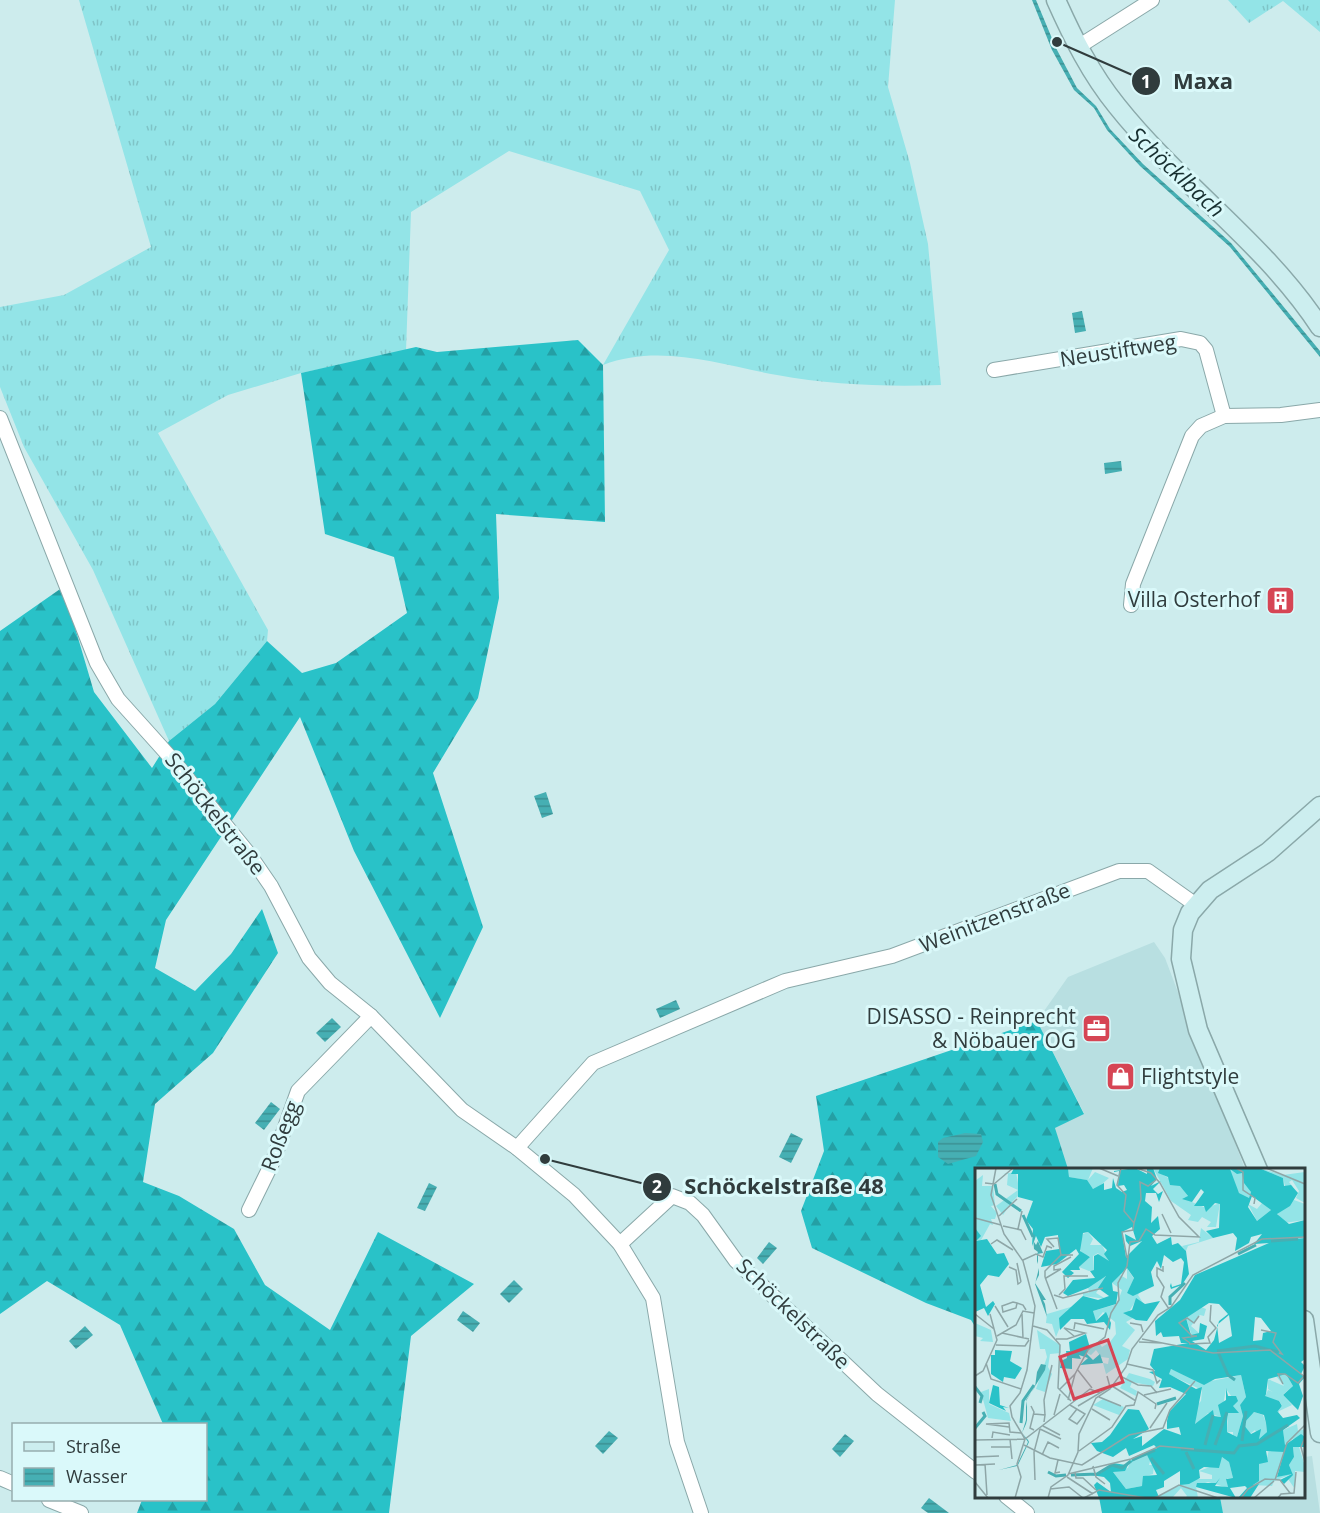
<svg xmlns="http://www.w3.org/2000/svg" width="1320" height="1513" font-family="'Open Sans',sans-serif">
<defs>
<pattern id="grass-tufts" width="24" height="20" patternUnits="userSpaceOnUse" patternTransform="scale(1.5)"><rect width="24" height="20" fill="#93e4e7"/><path d="M3 7l-1-3M5 7V3M7 7l1-3M15 17l-1-3M17 17v-4M19 17l1-3" fill="none" stroke="#7fc4c7"/></pattern>
<pattern id="forest-firs" width="22" height="20" patternUnits="userSpaceOnUse" patternTransform="scale(1.5)"><rect width="22" height="20" fill="#29c2c8"/><path d="M5 1l3.5 6h-7zM16 11l3.5 6h-7z" fill="#249fa4"/></pattern>
<pattern id="water-rules" width="6" height="5" patternUnits="userSpaceOnUse" patternTransform="scale(1.5)"><rect width="6" height="5" fill="#46afb3"/><path d="M0 2.5h6" fill="none" stroke="#3b9093"/></pattern>
</defs>
<rect width="100%" height="100%" fill="#cdeced"/>
<g fill="#b8dfe1">
<polygon points="1154,942 1165,958 1245,1169 1068,1169 1063,1159 1055,1128 1084,1113 1037,1021 1068,977"/>
<polygon points="1312,1456 1320,1513 1223,1513 1220,1497 1304,1496 1304,1457"/>
</g>
<g fill="url(#grass-tufts)">
<path d="M79,0H895L888,87L910,163L928,244L941,385C887,387 831,385 777,375C720,365 661,343 603,365L669,250L640,191L509,151L411,212L406,351L301,373L228,395L158,433L268,630L267,641L215,704L169,741L93,570L24,447L0,387V307L64,295L151,247Z"/>
<polygon points="1228,0 1320,0 1320,32 1283,1 1249,23"/>
</g>
<g fill="url(#forest-firs)">
<polygon points="578,340 603,365 605,522 496,514 499,598 478,698 433,773 483,927 440,1018 354,851 300,717 166,920 155,968 195,991 231,954 262,909 278,953 213,1053 155,1104 143,1182 179,1196 234,1229 265,1285 330,1330 378,1232 474,1284 411,1336 389,1513 137,1513 142,1500 206,1500 206,1424 163,1424 120,1325 47,1281 0,1314 0,631 63,587 94,692 152,768 169,741 215,704 267,641 302,673 336,663 407,613 394,557 325,534 301,373 416,347 437,352"/>
<polygon points="1037,1021 1084,1114 1055,1128 1068,1169 976,1170 976,1328 971,1320 926,1303 812,1248 801,1211 824,1151 816,1096"/>
<polygon points="1099,1497 1220,1497 1223,1513 1102,1513"/>
</g>
<g fill="url(#water-rules)">
<polygon points="1032,0 1036,0 1056,48 1077,88 1096,106 1110,129 1143,164 1231,243 1320,351 1320,357 1230,247 1140,166 1107,130 1094,108 1074,90 1052,50"/>
<polygon points="1082,311 1086,331 1075,333 1072,313"/>
<polygon points="1121,461 1122,471 1105,474 1104,463"/>
<polygon points="546,792 553,814 542,818 534,796"/>
<polygon points="676,1000 680,1009 660,1018 656,1009"/>
<polygon points="332,1018 341,1027 325,1042 316,1033"/>
<polygon points="271,1102 280,1109 264,1130 255,1123"/>
<polygon points="791,1133 803,1139 791,1163 779,1157"/>
<polygon points="965,1133 981,1134 983,1142 976,1156 948,1164 938,1157 938,1142 943,1138"/>
<polygon points="429,1183 437,1187 425,1211 417,1208"/>
<polygon points="769,1242 777,1248 763,1264 757,1258"/>
<polygon points="514,1280 523,1289 509,1303 500,1294"/>
<polygon points="463,1311 480,1323 473,1332 457,1320"/>
<polygon points="85,1326 93,1335 76,1349 69,1341"/>
<polygon points="609,1431 618,1438 603,1454 595,1446"/>
<polygon points="845,1434 854,1441 840,1457 832,1449"/>
<polygon points="929,1498 949,1513 928,1513 921,1508"/>
</g>
<g fill="none" stroke-linecap="round" stroke-linejoin="round">
<defs>
<g id="minor">
<polyline points="1078,47 1152,0"/>
<polyline points="994,370 1181,339 1200,343 1206,350 1224,416 1281,415 1320,410"/>
<polyline points="0,418 97,663 118,699 171,758 249,854 271,886 309,958 330,983 371,1016 462,1110 517,1148 574,1195 620,1244 653,1298 677,1442 701,1513"/>
<polyline points="1131,605 1133,584 1192,436 1201,426 1224,416"/>
<polyline points="517,1148 593,1063 785,981 892,956 1119,871 1148,871 1196,905"/>
<polyline points="249,1210 273,1161 298,1091 371,1016"/>
<polyline points="620,1244 672,1196 690,1203 703,1215 736,1261 877,1394 976,1472"/>
<polyline points="0,1478 14,1484"/>
<polyline points="1006,1496 1027,1513"/>
<polyline points="49,1500 81,1513"/>
</g>
<g id="secondary">
<path d="M1056,0C1073,38 1091,74 1117,106C1179,184 1265,243 1320,327"/>
<polyline points="1258,1170 1198,1030 1181,959 1183,930 1190,913 1210,890 1268,852 1320,806"/>
<polyline points="1304,1320 1320,1433"/>
</g>
</defs>
<use href="#minor" stroke="#8aa8a9" stroke-width="16"/>
<use href="#secondary" stroke="#8aa8a9" stroke-width="21"/>
<use href="#minor" stroke="#fff" stroke-width="14"/>
<use href="#secondary" stroke="#cceeef" stroke-width="18"/>
</g>
<defs>
<symbol id="building-square" viewBox="-11 -11 22 22"><rect x="-9" y="-9" width="18" height="18" rx="4" fill="#d64554" stroke="#daf9fa"/><path d="M-4-6H4V6H1V3H-1V6H-4ZM-2.5-4.3h1.7v1.8h-1.7ZM.8-4.3h1.7v1.8H.8ZM-2.5-1h1.7V.8h-1.7ZM.8-1h1.7V.8H.8Z" fill="#fff"/></symbol>
<symbol id="office-square" viewBox="-11 -11 22 22"><rect x="-9" y="-9" width="18" height="18" rx="4" fill="#d64554" stroke="#daf9fa"/><path d="M-6-3h4V-5.5h4V-3h4V5H-6ZM-1-4.5V-3h2v-1.5ZM-6 0V1H6V0Z" fill="#fff"/></symbol>
<symbol id="shop-square" viewBox="-11 -11 22 22"><rect x="-9" y="-9" width="18" height="18" rx="4" fill="#d64554" stroke="#daf9fa"/><path d="M-5-2.5h2.3a2.7 3.5 0 0 1 5.4 0H5L5.5 6h-11ZM-1.5-2.5h3a1.5 2.3 0 0 0-3 0Z" fill="#fff"/></symbol>
</defs>
<g fill-rule="evenodd">
<use href="#building-square" x="1264" y="584" width="33" height="33"/>
<use href="#office-square" x="1080" y="1012" width="33" height="33"/>
<use href="#shop-square" x="1104" y="1060" width="33" height="33"/>
</g>
<g text-anchor="middle" stroke-width="6" stroke-linejoin="round" paint-order="stroke">
<g font-size="21" fill="#303c3d" stroke="#daf9fa">
<text transform="translate(1118 351) rotate(-9)" y="7">Neustiftweg</text>
<text transform="translate(215 814) rotate(52)" y="7">Schöckelstraße</text>
<text transform="translate(995 918) rotate(-21)" y="7">Weinitzenstraße</text>
<text transform="translate(281 1136) rotate(-69)" y="7">Roßegg</text>
<text transform="translate(793 1314) rotate(44)" y="7">Schöckelstraße</text>
</g>
<g font-size="21" fill="#303c3d" stroke="#daf9fa" text-anchor="end">
<text x="1260" y="607">Villa Osterhof</text>
<text x="1076" y="1024">DISASSO - Reinprecht<tspan x="1076" dy="24">&amp; Nöbauer OG</tspan></text>
<text x="1141" y="1084" text-anchor="start">Flightstyle</text>
</g>
<g font-size="22" font-style="italic" fill="#172f30" stroke="#daf9fa">
<text transform="translate(1177 172) rotate(43)" y="8">Schöcklbach</text>
</g>
</g>
<g transform="translate(975 1168)">
<rect width="330" height="330" fill="#cdeced"/>
<path d="M93,0H118L113,12L120,4L134,10L120,22L111,16V12L94,9ZM178,0H185V5L205,17L217,34L231,40L245,35L241,59H232L236,54L227,49L223,54L213,52L216,47L196,33ZM284,0L308,7L330,4V35L321,30L324,23L317,12L314,14L318,19L310,18L308,10ZM255,1L266,3L276,24L274,31L264,25L252,3ZM41,4L45,26L36,35L28,47L21,38L43,22L32,17L33,6H28ZM8,7L7,18H18L20,37L16,38L22,45L20,51H16L18,57L15,56L5,74L1,72L4,69L0,60V13ZM319,32L330,36V52L309,55L302,45ZM287,35L296,42L282,53L273,36L282,41ZM226,60L238,70L213,78L211,83L207,78L224,74ZM113,64L118,71L115,77H127L135,93L130,94L123,85L118,88L119,102L114,103L104,99L115,88L107,87L104,78L108,66ZM152,100L159,111L152,125L158,127L166,123L163,127L168,135L160,134L153,145L160,149L151,154L160,162L147,178L155,182L153,191L131,206L128,195L133,196L134,190L126,189L121,182L116,187L111,185L123,174L127,179L135,174L141,166L140,154L128,144L120,154L118,143L142,136L147,122L137,115L145,107L152,111ZM127,109H131L121,125L131,131L108,128V124L114,125L113,118ZM99,138L92,142L81,169L77,156L71,155L72,146ZM226,139L231,141L229,148L225,147L216,158L224,165L217,168L211,150ZM0,155L16,162L18,174L5,173L8,170L0,168ZM62,162L85,177L86,185L75,186L73,199L77,206L70,224L61,221L72,189L70,181H65ZM196,201L231,214L266,207L271,229L265,237L268,248L262,269L258,270V264H252L253,245H259L257,229L251,221L246,249L233,245L220,259L221,238L226,233L227,222L193,206ZM154,205L175,211L180,214L178,218L157,214L155,219L162,223L161,228L145,220ZM311,206L318,218L305,229L293,221V211L309,218L301,208ZM14,221V236L34,245L36,253L13,250L6,224ZM128,231L149,239L144,247L118,237ZM279,244L288,247L291,255L292,264L284,271L280,262L275,266L269,261L272,249ZM322,256L323,263L330,261V269L317,271L310,277L308,262ZM318,278L324,279L330,298V304L320,303V321L313,311L317,306L299,313L297,318L278,317L284,296L292,290L294,281L309,284L302,309L317,305L314,297L319,289ZM172,287L176,290L174,297H179L178,306L171,308L167,318L151,321L138,304L153,300L155,293ZM247,289L254,294L258,310H252L253,320L233,314L221,318L223,330H210L212,328L206,320L198,329L180,330L217,311H237V307L224,303L243,296Z" fill="#93e4e7"/>
<path d="M39,0H93L94,9L112,12L118,21L129,15V22L137,20L138,10L141,20L147,24L152,22L149,17L143,18L144,3L139,4V3L160,0L172,6V0H178L182,11L176,18L186,13L178,21L183,26L188,23L184,34L181,25H171L170,33L177,39L176,55L183,48L185,61L177,68L182,76L196,69L197,77L203,75L211,83L214,106L207,117L196,121L195,118L196,115L197,119L206,116L209,94L206,90L198,94L189,87L186,101L182,93L176,104L179,118L158,128L152,125L159,110L152,100L137,115L138,123L143,124L141,136L118,143L121,153L131,144L136,155L135,162L129,154L112,156L109,151H96L85,162L84,150L108,128L123,132L134,128L123,120L131,108L113,120L93,128L88,125L98,112L120,110L115,103L119,102V88L123,86L134,93L129,86L132,82L113,64L108,65L105,83L115,89L104,99L105,102H95L99,105L93,110L87,104L104,86L101,81L82,96L66,99L71,83L84,81L83,67L70,69L66,79L61,68L57,78L58,61L51,52L58,33L43,29V6H36ZM157,59L161,72L150,66L151,73L155,78L167,73L151,89L147,64ZM185,0H284L308,10L309,18L316,17L323,25L315,38L302,46L314,56L330,52V69L319,71L330,70V191L326,194L330,198L326,206L330,209L324,216L328,228L323,242L308,227L318,218L311,206L293,211L291,226L304,232L307,238L303,244L308,250L322,247L325,250L308,262L310,277L326,266L330,269V279H318L319,289L314,297L318,307L309,316L305,312L317,306L302,309L309,284L291,283L293,294L284,296V313L278,317L284,316L275,330H263L272,320L270,318L255,320L261,330L221,319L222,315H241L245,310L240,318L253,319L251,311L258,310L254,294L247,289L244,300L229,299L224,302L225,310L214,316L205,317V303L189,313V319L181,322L184,329L179,330H124L119,317L122,314L136,324L135,315L129,309L109,306L126,305L138,295L151,297L182,280L179,277L154,288L151,280L138,289L122,283L116,275L127,274L135,267L153,241L164,242L174,261L158,271L167,268V278L189,261L206,267L204,259L192,261V253L194,244L211,226L195,219L184,220L187,211L174,204L180,203L175,197L179,181L213,175H206L204,168L188,169L186,164L181,168L180,153L205,132L220,107L294,75L279,76L287,66L276,69L274,75L260,83L262,70L258,65L238,70L231,63L244,60L245,36L240,35L231,44L229,38H219L229,24L226,21L217,34L207,31L213,28L205,18L195,17L193,9L183,5ZM255,1L262,6L267,5L269,15L276,24L274,30L264,25ZM277,28L296,42L282,53L273,39ZM234,135L244,136L253,146L244,153L239,172L231,182L217,173L229,171L232,158L225,155L224,165L216,167L211,150ZM254,147L257,168L244,175L242,157ZM280,149L286,150L296,163L288,165L287,172L278,173ZM196,201L229,217L240,211L266,207L271,229L265,237L268,248L262,269L252,264V253L253,245H264L258,238L263,233L261,228H253L251,220V232L243,237L246,249L239,248L238,242L220,256L227,219L221,221L194,206ZM279,244L289,247L291,255L292,264L284,271L286,261L276,266L268,256ZM172,287L182,307L168,308L167,318L151,321L138,304L150,303L155,293ZM0,60L6,68L1,73L12,71L22,86L29,85L34,96L24,109L13,107L5,117L11,139L18,133L20,136L13,148L9,140L0,144ZM161,130L170,136L185,133L172,153L161,152L148,145L157,142ZM111,166L115,180L111,185L118,192L125,186L128,195L105,197L113,190L104,187L106,191L97,190V201L85,200L86,193L92,190L91,183H95L94,174ZM20,182L37,183L35,193L47,200L40,211L29,209L28,214L16,206V187H20ZM18,217L24,219L25,237L34,240L28,239L31,243L14,235Z" fill="#29c2c8" fill-rule="evenodd"/>
<path d="M293,222L308,227L317,237L302,244L307,238L304,233L290,228Z" fill="#93e4e7"/>
<path d="M60,66L59,74L61,77L63,73L68,85L62,86L63,88V93L62,96L64,100V107L60,115L71,132H68L70,136L72,149L70,188L66,196L71,197L70,202L51,233L52,239V252L51,256L47,265L53,272L54,274L43,297L42,298L24,302L42,297L53,274L47,265L51,252V232L60,219L62,204L70,188L72,149L60,116L64,100L62,96V86L63,84L59,81L58,69Z" fill="#46afb3"/>
<path fill="none" stroke="#46afb3" stroke-width="3" d="M20,16L22,26L46,43M48,47L58,69M296,73L323,71M263,86L281,77M195,137V129L210,115M242,183L280,178L303,184M243,184L253,207L260,212M0,219L7,228L5,235M182,236L201,230M46,255L48,233L59,217M0,260L10,248L8,244M267,273L271,243M230,277L238,247M240,277L252,244M206,281L259,285L264,278L282,276L313,257M211,284L219,301M176,290L189,306M157,292L180,282M73,304L81,308L91,307M96,307L122,306L137,297L147,300L156,293"/>
<path fill="none" stroke="#8ea6a7" stroke-width="1.5" d="M21,0L16,27L29,66L48,93L60,138L52,202L45,225L35,238L37,249L50,271M124,0L143,8M146,0L142,17L151,27L149,43L159,55L158,62L147,64L152,90M261,0L268,4V22L280,30L279,36M291,0L330,16M10,15L19,16L38,0M187,46L196,65M24,48L42,31M0,50L26,57M159,55L166,31L165,14L173,18L181,12M28,58L46,62L51,72M43,61L47,43M16,76L22,72L38,82M79,79L72,71L83,70L86,87M48,92L61,86L68,89L72,78L77,80M42,95L46,114M188,98V103L182,100V108L189,119L186,129L194,141M34,99L41,102L43,116L46,114M70,109V103L86,87H98M70,109L82,141M71,110L86,101L79,102V98L96,89M79,127L88,130L128,120M84,127L90,121L89,108H113M42,135L41,140L28,144L27,138L38,134L42,135L48,137L51,142M20,138L33,159M0,146L19,161M47,146L48,170M155,155L166,157L168,164M58,158L72,162L85,177L83,220L96,233M99,161L100,155L129,161M286,162L301,165L298,174L307,186L304,185M27,165L54,171M22,168L41,157L48,143L59,145M81,171H92L110,165L89,160L99,168M167,171L238,185L295,182L330,209M164,174L187,175M215,175L208,170L222,168H217L204,155L212,150L219,155L224,148M214,176L235,175L233,169L241,160L235,153L236,137M21,177L50,178L54,172M11,195L16,211L46,221M152,196L178,202L182,215L185,212M102,201L117,220M0,208L8,203L22,172L15,146M145,208L163,217L176,218L182,225M308,216L303,206H310L323,215L329,208M137,218L161,233M84,222L100,206L113,182L130,169L136,145L144,132L143,115L152,98L155,74L164,73L171,61L180,67L224,69L204,49L185,15L176,5L161,0M169,227L196,221M124,229L146,238M93,232L100,206M95,237L110,246L102,256L94,251L102,241M56,238L59,244L55,260L59,262M103,238L135,219L132,208M117,241L135,252M59,246L70,247L69,254M70,247L69,232L77,197M79,247L85,226M68,258L85,267M34,259L11,256L34,255L35,264L46,265M175,260L192,235M65,261L86,271M330,269L326,279L330,294M17,270L18,264L35,267M35,271L37,291M0,272L50,271L115,221L125,225M49,277L75,290L107,297L154,267L188,260L195,242L220,213M16,279H35M104,283L137,259L151,238L159,237L163,224L181,236L180,241M67,287L73,274L84,280M0,289L24,288M83,292L80,305L85,304M10,296L12,327M0,297L20,296M118,298L121,309L130,316M100,304L101,310H108L121,322M93,306L156,291L185,278L219,281M92,309L118,326M60,312L59,284L65,261M300,312L312,275L330,257M0,314L13,330M75,321L94,319L108,330M40,330L46,309L42,296L50,271M73,330L76,319L93,307L103,284L104,266L121,230L135,221L151,199L157,181L183,147L196,139L218,107L287,71L330,69M109,330L124,322L171,330M180,330L204,317L243,330M266,330L273,321L290,311L305,312L315,325M279,330L299,313M303,330L306,326L319,325L321,304"/>
<path fill="#d64554" fill-opacity="0.15" stroke="#d64554" stroke-width="3" d="M133,172L148,214L99,231L85,189Z"/>
<rect width="330" height="330" fill="none" stroke="#303c3d" stroke-width="3"/>
</g>
<path fill="none" stroke="#303c3d" stroke-width="2" d="M1057 42L1146 81M545 1159L657 1187"/>
<g fill="#303c3d" stroke="#daf9fa" stroke-width="2">
<circle cx="1057" cy="42" r="6"/>
<circle cx="545" cy="1159" r="6"/>
<circle cx="1146" cy="81" r="15"/>
<circle cx="657" cy="1187" r="15"/>
</g>
<g font-size="18" text-anchor="middle" font-weight="bold" fill="#fff">
<text x="1146" y="88">1</text>
<text x="657" y="1193">2</text>
</g>
<g font-size="22" text-anchor="middle" font-weight="bold" fill="#303c3d" stroke="#daf9fa" stroke-width="6" stroke-linejoin="round" paint-order="stroke">
<text x="1203" y="89">Maxa</text>
<text x="784" y="1194">Schöckelstraße 48</text>
</g>
<rect x="12" y="1423" width="195" height="78" fill="#daf9fa" stroke="#96adae" stroke-width="1.5"/>
<rect x="24" y="1442" width="30" height="9" fill="#cceeef" stroke="#96adae" stroke-width="1.5"/>
<text x="66" y="1453" font-size="18" fill="#303c3d">Straße</text>
<rect x="24" y="1468" width="30" height="18" fill="url(#water-rules)" stroke="#96adae" stroke-width="1.5"/>
<text x="66" y="1483" font-size="18" fill="#303c3d">Wasser</text>
</svg>
